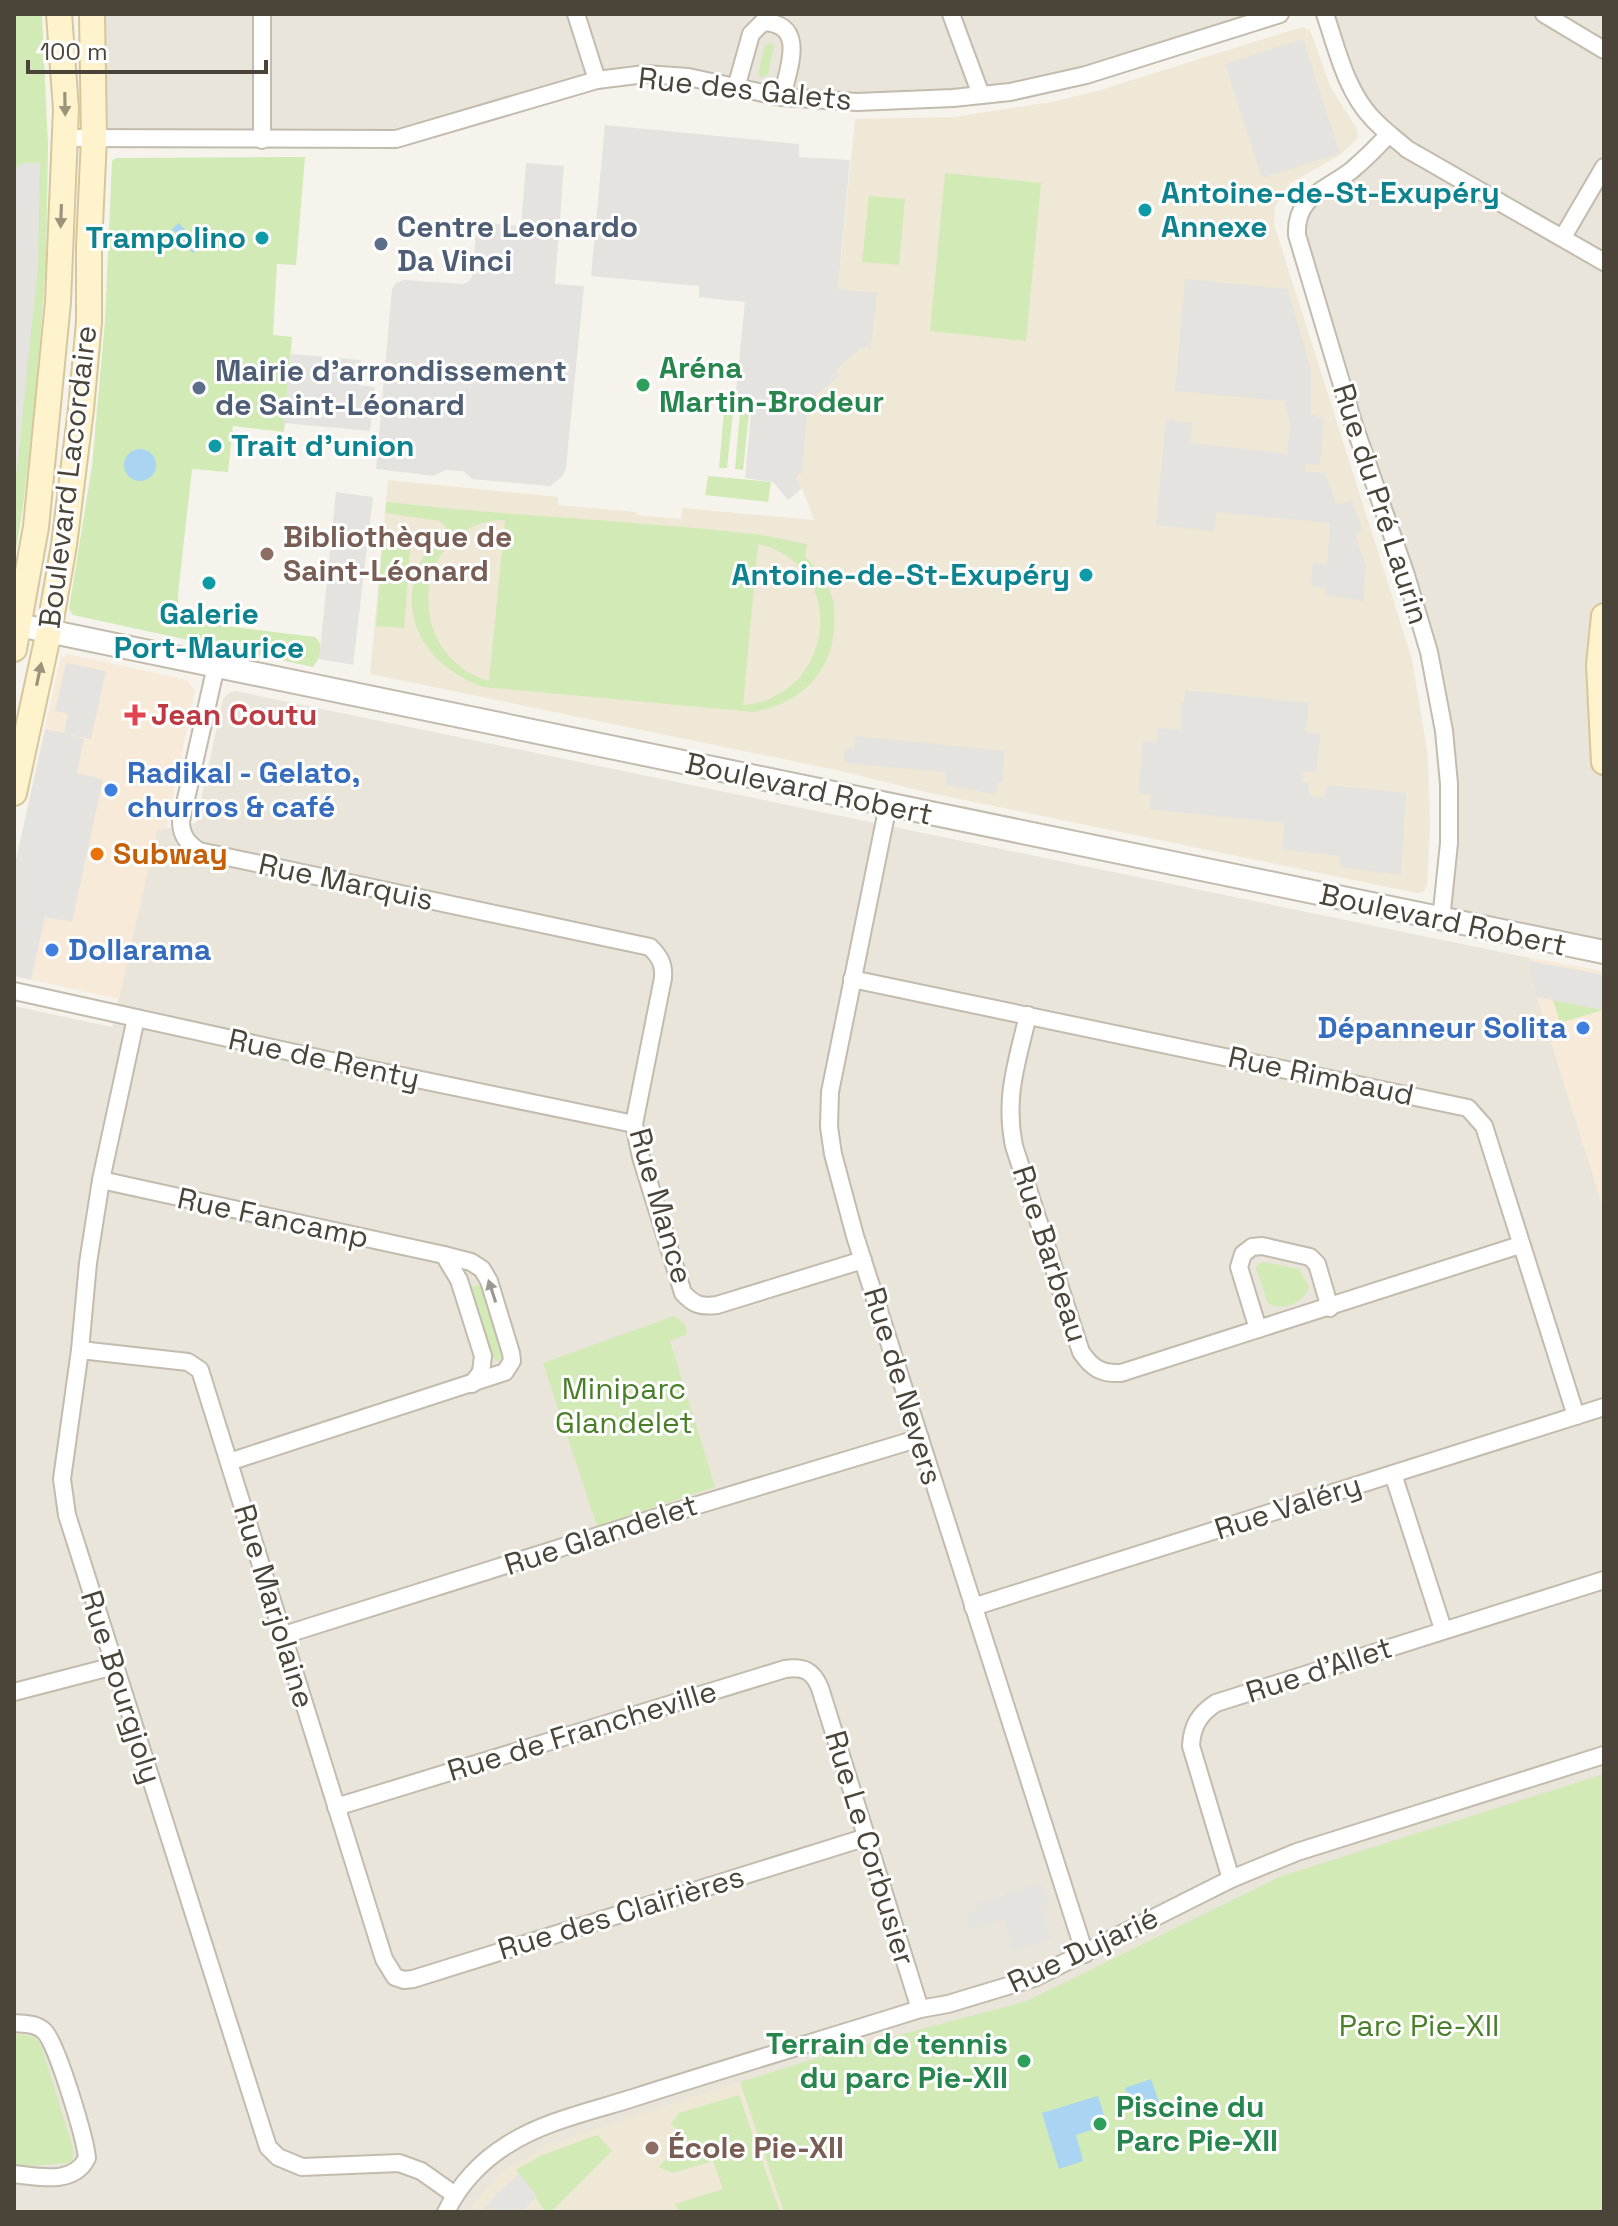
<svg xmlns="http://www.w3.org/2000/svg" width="1618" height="2226" font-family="'Space Grotesk',sans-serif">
<rect width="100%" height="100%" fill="#f6f3ec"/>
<g fill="#eae5da">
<polygon points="89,14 1280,14 1041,86 857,102 645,74 406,138 94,138"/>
<polygon points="1325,14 1604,14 1604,604 1600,766 1604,785 1604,952 1441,920 1449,843 1429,652 1297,235 1300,211 1389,134 1371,118"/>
<polygon points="235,691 1530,958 1529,967 1537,997 1604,1210 1604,2212 14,2212 14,1006 112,1027 157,830 196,823 223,699 230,692"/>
</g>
<g fill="#f7ead8">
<polygon points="68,654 187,680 195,691 166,828 157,830 119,999 14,976 14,869 60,660"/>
<polygon points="1530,958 1604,971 1604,1210 1537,997 1529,967"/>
</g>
<g fill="#efe8d6">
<polygon points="1302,27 1310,30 1331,88 1357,129 1358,138 1339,156 1290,183 1275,207 1274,224 1412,659 1428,756 1430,827 1427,886 1423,892 1417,893 926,792 841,771 370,674 388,480 558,497 558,505 636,512 636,515 681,519 682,508 814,520 802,488 794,478 808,402 840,376 835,370 862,347 871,348 876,294 838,290 855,119 954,117 1051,102 1097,91"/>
<polygon points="740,2082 784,2212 466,2212 502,2171 550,2144"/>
</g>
<g fill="#d2eab5" fill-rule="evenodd">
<polygon points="14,14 42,14 48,146 46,264 36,395 23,507 14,562"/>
<polygon points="771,42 774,46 768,74 761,77 758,74 765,46"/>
<path d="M305,157L296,265L277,264L273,335L292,337L284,432L233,426L228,472L192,469L178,594L179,620L315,637C325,645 320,659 313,667L73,615L69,609L92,466L105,321L112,161L116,158Z"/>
<polygon points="945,173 1041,183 1026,341 930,331"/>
<polygon points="869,196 905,199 899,265 862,262"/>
<polygon points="724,411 733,412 727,468 719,468"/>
<polygon points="740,412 749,413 743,470 735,469"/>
<polygon points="708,476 771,482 768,502 705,495"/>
<path d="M386,502C508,516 631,520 753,534C771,536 789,541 807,544L805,556C815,567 825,578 830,592C835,603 835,617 834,629C831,675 798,704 754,712L483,687C426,666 393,615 423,557C429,545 438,536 446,527L440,521L385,513ZM504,520H505L489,681C398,654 415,521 504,520ZM758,544C850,565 836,697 743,705Z"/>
<polygon points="383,537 411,540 404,628 376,626"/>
<polygon points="1553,1000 1603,1010 1560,1023"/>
<path d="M1263,1262L1299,1269L1309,1287C1304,1303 1283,1312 1268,1303L1256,1269L1257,1265Z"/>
<polygon points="482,1284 504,1353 499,1361 491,1357 470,1287"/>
<polygon points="674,1316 685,1325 687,1334 670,1341 715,1487 597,1526 543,1363"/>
<polygon points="1604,1774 1604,2212 784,2212 740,2082 846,2049 1027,2001 1279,1877"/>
<polygon points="18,2034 35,2037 41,2045 73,2148 73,2158 70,2163 30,2166 14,2164 14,2038"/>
<polygon points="739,2095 780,2212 679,2212 675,2204 723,2189 713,2161 673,2173 658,2167 687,2139 671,2124 679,2113"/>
<polygon points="597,2135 612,2151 551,2212 546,2212 516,2170 540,2156"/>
</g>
<g fill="#e5e3e0">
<polygon points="1303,39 1340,153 1262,178 1225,64"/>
<polygon points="605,125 799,144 799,157 850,160 838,289 877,293 871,348 862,347 836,370 840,376 808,402 802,472 795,478 802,488 788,500 773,482 745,478 752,403 735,401 745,302 699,297 699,286 591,276"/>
<polygon points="24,163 40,163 38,265 14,497 14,169"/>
<polygon points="526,163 564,166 555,284 584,286 566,468 563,476 550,486 472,479 463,471 445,470 434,476 376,469 392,289 396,283 404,280 463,284 468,282 472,277 477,222 521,226"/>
<polygon points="1185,279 1288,289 1311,370 1311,414 1324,419 1320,465 1306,464 1305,471 1325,473 1337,505 1352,500 1363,531 1355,534 1366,566 1363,603 1360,600 1325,596 1325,588 1310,586 1313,563 1327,564 1330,523 1216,512 1214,531 1156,525 1166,419 1175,419 1175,423 1192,422 1190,443 1287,454 1290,424 1284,401 1175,391"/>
<polygon points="291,354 361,360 359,385 375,387 370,431 284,423"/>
<polygon points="336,492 373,497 353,665 319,659"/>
<polygon points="66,663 106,671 91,739 67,734 84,739 77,773 103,779 72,922 45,917 31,980 14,976 14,869 45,729 64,733 68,714 55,711"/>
<polygon points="1185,690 1309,703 1306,733 1321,734 1316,772 1303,771 1302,782 1309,784 1309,796 1325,798 1327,785 1406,793 1401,875 1340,867 1340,856 1282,849 1284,823 1150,809 1151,795 1138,793 1143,741 1157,742 1158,728 1181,730 1181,703 1184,703"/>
<polygon points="855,736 1005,751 1002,783 998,783 996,795 946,785 946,772 845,763 844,748 854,749"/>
<polygon points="1530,961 1604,975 1604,1010 1537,997 1529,967"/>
<polygon points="1041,1883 1048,1905 1041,1908 1051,1939 1014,1951 1003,1919 970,1929 965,1914 978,1910 977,1903"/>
<polygon points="519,2173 537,2196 522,2212 483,2212 492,2199"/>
</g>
<g fill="#a9d4f2">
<polygon points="179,223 200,247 193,253 172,229"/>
<circle cx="140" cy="465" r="16"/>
<polygon points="1151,2079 1161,2108 1135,2116 1125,2088"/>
<polygon points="1098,2096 1107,2125 1076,2135 1083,2161 1059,2169 1042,2113"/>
</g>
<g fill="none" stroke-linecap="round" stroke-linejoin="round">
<defs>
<g id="minor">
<polyline points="262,14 262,140"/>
<polyline points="576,14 597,80"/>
<polyline points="951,14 981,95"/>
<path d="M1325,14C1337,49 1346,91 1373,119C1383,130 1396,139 1407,149L1604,262"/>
<polyline points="1544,14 1604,50"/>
<path d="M736,88L751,34L763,22C808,24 788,69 782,97"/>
<path d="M1389,134C1377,147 1365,159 1352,170C1326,191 1295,195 1297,235L1353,422L1406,575L1429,652L1444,731L1449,784V843L1441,920"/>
<polyline points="63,138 396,139 597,80 645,74 688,77 782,97 857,102 953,98 1010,92 1086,75 1280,14"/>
<polyline points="1563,237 1604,167"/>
<path d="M216,666L181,821C181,835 187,843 199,851L650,947C660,957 664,964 663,978L634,1124L641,1157L683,1293C694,1305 701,1307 717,1305L863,1260"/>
<polyline points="888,805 830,1092 829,1127 833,1154 855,1236 1085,1954"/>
<polyline points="852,979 1468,1108 1484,1126 1576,1416"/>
<polyline points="14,991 368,1069 634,1124"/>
<path d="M1028,1015C1017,1062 1004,1097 1014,1146L1081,1352C1092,1368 1101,1374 1121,1373L1520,1245"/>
<polyline points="136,1018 101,1180 88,1263 80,1350 62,1479 67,1515 268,2147 278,2157 302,2167 399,2163 421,2171 455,2195"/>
<polyline points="101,1180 444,1255 471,1262 482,1269 489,1281 511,1353 512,1361 505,1372 229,1462"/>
<polyline points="444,1255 459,1280 483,1356 481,1372 472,1384"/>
<polyline points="1258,1329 1239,1267 1243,1254 1252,1247 1262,1246 1310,1257 1317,1264 1330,1308"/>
<polyline points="80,1350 188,1362 200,1370 384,1959 395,1977 404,1980 413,1979 867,1837"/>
<polyline points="1393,1474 1443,1629"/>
<polyline points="973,1607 1604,1407"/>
<polyline points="284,1635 658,1517 920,1438"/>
<polyline points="14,1692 114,1666"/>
<path d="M336,1807L785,1669C804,1666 813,1671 820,1688L920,2009"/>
<path d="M1231,1879L1191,1746C1192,1726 1199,1714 1216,1703L1604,1580"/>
<path d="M14,2023C24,2024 36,2023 44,2031C57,2043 85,2138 87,2158C74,2185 39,2177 14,2174"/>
<path d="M446,2212C459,2185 481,2161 507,2145C544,2121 592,2111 633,2098C729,2067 825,2039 920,2009L948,2004L1034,1978L1231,1879L1297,1852L1604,1755"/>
</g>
<polyline id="tertiary" points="14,624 1604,952"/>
<g id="secondary">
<polyline points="1604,616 1599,665 1604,762"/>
<polyline points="14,649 36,527 58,302 66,109 59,14"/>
<polyline points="14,793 49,631 64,545 81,409 89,322 89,246 94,138 92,14"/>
</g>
</defs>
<use href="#minor" stroke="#c2bbae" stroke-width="20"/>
<use href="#tertiary" stroke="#c2bbae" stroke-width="26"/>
<use href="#secondary" stroke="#d6c79b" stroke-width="28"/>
<use href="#minor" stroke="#fff" stroke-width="16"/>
<use href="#tertiary" stroke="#fff" stroke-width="22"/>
<use href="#secondary" stroke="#fff3cd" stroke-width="24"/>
</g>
<defs><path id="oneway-solid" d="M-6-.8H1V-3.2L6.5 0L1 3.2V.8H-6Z" transform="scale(2)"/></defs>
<g fill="#9c937c">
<use href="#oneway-solid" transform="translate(65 104) rotate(89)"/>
<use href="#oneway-solid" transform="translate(61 216) rotate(92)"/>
<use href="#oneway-solid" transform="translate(39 674) rotate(-78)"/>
</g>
<use fill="#9c9892" href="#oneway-solid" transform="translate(492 1291) rotate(-108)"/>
<g fill="#0f9aa8" stroke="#fff" stroke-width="3">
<circle cx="1145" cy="210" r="8"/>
<circle cx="262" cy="238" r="8"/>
<circle cx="215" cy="446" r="8"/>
<circle cx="1086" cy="575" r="8"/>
<circle cx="209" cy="583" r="8"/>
</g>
<g fill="#5c6f8a" stroke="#fff" stroke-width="3">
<circle cx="381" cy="244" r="8"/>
<circle cx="199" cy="388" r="8"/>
</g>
<g fill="#2e9e5b" stroke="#fff" stroke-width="3">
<circle cx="643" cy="385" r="8"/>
<circle cx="1024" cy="2061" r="8"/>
<circle cx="1100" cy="2124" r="8"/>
</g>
<g fill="#8d6e63" stroke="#fff" stroke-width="3">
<circle cx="267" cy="554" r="8"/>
<circle cx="652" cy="2148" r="8"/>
</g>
<path fill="#e0444e" stroke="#fff" stroke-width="3" d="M131 703h8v8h8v8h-8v8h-8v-8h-8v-8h8z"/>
<g fill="#3f7fe0" stroke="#fff" stroke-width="3">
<circle cx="111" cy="790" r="8"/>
<circle cx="52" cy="950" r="8"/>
<circle cx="1583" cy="1028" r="8"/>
</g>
<circle fill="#e8710a" stroke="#fff" stroke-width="3" cx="97" cy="854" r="8"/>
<g text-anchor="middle" stroke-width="6" stroke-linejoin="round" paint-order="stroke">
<g font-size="30" fill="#4b4439" stroke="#fff">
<text transform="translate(745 89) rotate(6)" y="10">Rue des Galets</text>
<text transform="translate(68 477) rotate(-83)" y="10">Boulevard Lacordaire</text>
<text transform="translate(1381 504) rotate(72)" y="10">Rue du Pré Laurin</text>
<text transform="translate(809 789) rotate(12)" y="10">Boulevard Robert</text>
<text transform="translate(346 882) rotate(12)" y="10">Rue Marquis</text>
<text transform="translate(1443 920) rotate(12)" y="10">Boulevard Robert</text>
<text transform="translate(324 1059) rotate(12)" y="10">Rue de Renty</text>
<text transform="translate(1321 1076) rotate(12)" y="10">Rue Rimbaud</text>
<text transform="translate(661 1206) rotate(74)" y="10">Rue Mance</text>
<text transform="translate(273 1218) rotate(12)" y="10">Rue Fancamp</text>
<text transform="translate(1050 1254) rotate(72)" y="10">Rue Barbeau</text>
<text transform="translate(903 1386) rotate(73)" y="10">Rue de Nevers</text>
<text transform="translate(1288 1507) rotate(-18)" y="10">Rue Valéry</text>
<text transform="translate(601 1535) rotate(-18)" y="10">Rue Glandelet</text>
<text transform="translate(274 1606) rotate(73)" y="10">Rue Marjolaine</text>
<text transform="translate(1319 1670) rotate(-18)" y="10">Rue d'Allet</text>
<text transform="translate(121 1687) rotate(72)" y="10">Rue Bourgjoly</text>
<text transform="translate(582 1731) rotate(-17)" y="10">Rue de Francheville</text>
<text transform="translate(870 1848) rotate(73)" y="10">Rue Le Corbusier</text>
<text transform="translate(621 1913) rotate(-17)" y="10">Rue des Clairières</text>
<text transform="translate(1083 1950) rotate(-25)" y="10">Rue Dujarié</text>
</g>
<g font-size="30" font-weight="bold" fill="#0d838f" stroke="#fff" text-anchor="start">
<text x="1161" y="203">Antoine-de-St-Exupéry<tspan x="1161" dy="34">Annexe</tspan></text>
<text x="246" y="248" text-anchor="end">Trampolino</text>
<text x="231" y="456">Trait d'union</text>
<text x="1070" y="585" text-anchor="end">Antoine-de-St-Exupéry</text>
<text x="209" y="624" text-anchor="middle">Galerie<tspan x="209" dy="34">Port-Maurice</tspan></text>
</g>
<g font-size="30" font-weight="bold" fill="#4e5e75" stroke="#fff" text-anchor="start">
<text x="397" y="237">Centre Leonardo<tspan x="397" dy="34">Da Vinci</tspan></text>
<text x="215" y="381">Mairie d'arrondissement<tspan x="215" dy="34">de Saint-Léonard</tspan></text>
</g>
<g font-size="30" font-weight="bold" fill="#27864d" stroke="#fff" text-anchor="start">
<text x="659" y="378">Aréna<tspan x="659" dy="34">Martin-Brodeur</tspan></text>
<text x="1008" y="2054" text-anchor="end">Terrain de tennis<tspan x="1008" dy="34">du parc Pie-XII</tspan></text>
<text x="1116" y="2117">Piscine du<tspan x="1116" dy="34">Parc Pie-XII</tspan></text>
</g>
<g font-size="30" font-weight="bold" fill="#785e54" stroke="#fff" text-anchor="start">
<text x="283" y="547">Bibliothèque de<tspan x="283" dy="34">Saint-Léonard</tspan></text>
<text x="668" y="2158">École Pie-XII</text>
</g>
<g font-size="30" font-weight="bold" fill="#be3a42" stroke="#fff" text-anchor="start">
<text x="151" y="725">Jean Coutu</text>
</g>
<g font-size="30" font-weight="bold" fill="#366cbe" stroke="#fff" text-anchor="start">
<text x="127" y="783">Radikal - Gelato,<tspan x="127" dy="34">churros &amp; café</tspan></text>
<text x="68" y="960">Dollarama</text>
<text x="1567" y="1038" text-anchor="end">Dépanneur Solita</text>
</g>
<g font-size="30" font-weight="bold" fill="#c56008" stroke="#fff" text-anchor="start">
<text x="113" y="864">Subway</text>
</g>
<g font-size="30" fill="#4a7f2a" stroke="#fff">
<text x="624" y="1399">Miniparc<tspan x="624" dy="34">Glandelet</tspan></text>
<text x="1419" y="2036">Parc Pie-XII</text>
</g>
</g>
<rect width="1618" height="2226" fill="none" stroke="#4b4439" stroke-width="32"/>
<path d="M28 60v12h238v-12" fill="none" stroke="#4b4439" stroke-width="4"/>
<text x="40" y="60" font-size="24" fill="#4b4439" stroke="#ffffff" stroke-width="6" paint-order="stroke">100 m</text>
</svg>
